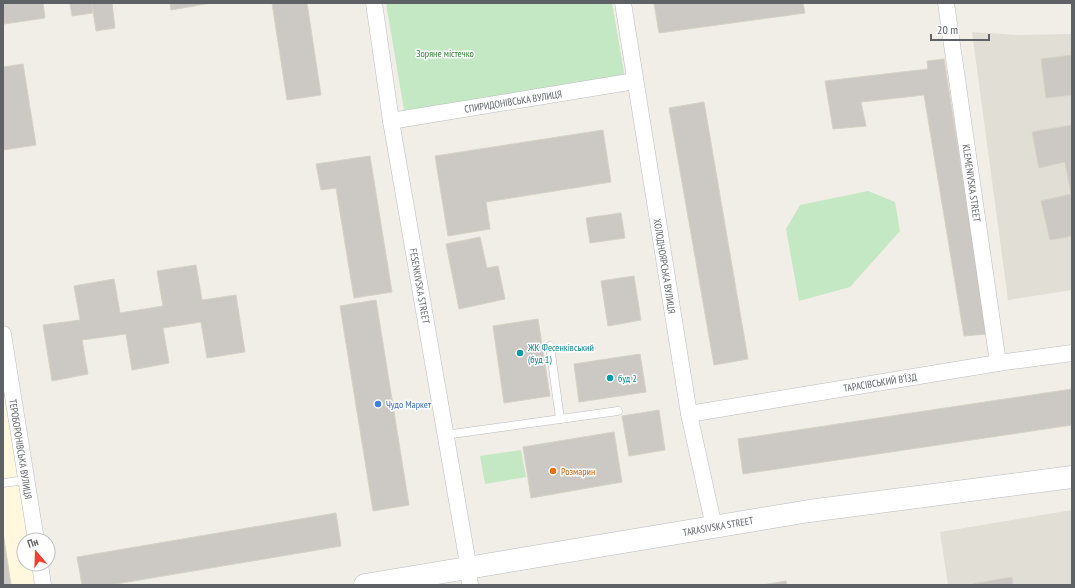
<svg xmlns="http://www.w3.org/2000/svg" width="1075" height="588" font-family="'PT Sans Narrow',sans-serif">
<rect width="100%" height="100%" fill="#f1eee7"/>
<polygon fill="#fff7de" points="3,361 29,540 24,540 24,564 33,564 36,585 3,585"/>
<g fill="#e1ded5">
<polygon points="972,32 1019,35 1072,34 1072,290 1008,300"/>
<polygon points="1072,510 1072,585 948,585 940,532"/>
</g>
<g fill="#c3e8c3">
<polygon points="386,3 612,3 625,78 404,110"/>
<polygon points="868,191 895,202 900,231 850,287 799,301 786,229 800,205"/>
<polygon points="521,450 526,477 485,484 480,456"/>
</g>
<g fill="#ccc9c4" stroke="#d6d1c5">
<polygon points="3,3 43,3 45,18 4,24"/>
<polygon points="70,3 92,3 93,13 72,16"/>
<polygon points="92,3 112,3 115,28 96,31"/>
<polygon points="170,3 211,3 171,10"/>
<polygon points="272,3 307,3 321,95 287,100"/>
<polygon points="654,3 803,3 805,13 659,33"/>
<polygon points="1072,55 1072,95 1046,98 1041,59"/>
<polygon points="944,59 987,334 964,336 924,95 861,102 866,126 833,129 825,81 928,69 927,61"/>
<polygon points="23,64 36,145 3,150 3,67"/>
<polygon points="704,102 748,359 714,365 669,108"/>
<polygon points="1072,125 1072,236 1050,240 1041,201 1071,194 1065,162 1039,168 1032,132"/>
<polygon points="603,130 611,182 486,202 490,229 448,236 435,156"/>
<polygon points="370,156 392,292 354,298 336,188 321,190 316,164"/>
<polygon points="621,213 625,238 590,243 586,218"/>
<polygon points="480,237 487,268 498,266 505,299 459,309 446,244"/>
<polygon points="196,265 202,300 236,295 245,352 207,358 201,322 163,328 169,363 132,370 126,334 82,340 88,374 52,381 43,325 80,320 74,286 114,279 120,313 163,306 157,271"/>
<polygon points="634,276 641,320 608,326 601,281"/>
<polygon points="376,300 409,505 373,511 340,306"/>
<polygon points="538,319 550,396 504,403 493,326"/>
<polygon points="640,354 646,392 579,402 574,364"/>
<polygon points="1072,389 1072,425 743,474 738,439"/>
<polygon points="659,410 665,450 629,456 622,416"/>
<polygon points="614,432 622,482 531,498 523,447"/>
<polygon points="336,513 341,546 110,585 82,585 77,557"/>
<polygon points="3,532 11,585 3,585"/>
<polygon points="1012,577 1013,585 973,585 973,584"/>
<polygon points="786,581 787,585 762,585"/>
</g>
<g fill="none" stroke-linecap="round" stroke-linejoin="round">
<defs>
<g id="lane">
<polyline points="550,346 560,419"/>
<polyline points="445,435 618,411"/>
<polyline points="3,483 26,480"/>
</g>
<g id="street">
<polyline points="374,3 391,121 467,558 470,585"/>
<polyline points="623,3 689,414 714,527"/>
<polyline points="946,3 998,363"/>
<polyline points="391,121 635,81"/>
<polyline points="3,334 36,540"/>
<polyline points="689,414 998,363 1072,353"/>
<polyline points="40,564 43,585"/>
</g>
<polyline id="secondary" points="365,585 809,511 1072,477"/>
</defs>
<use href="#lane" stroke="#b9bcc0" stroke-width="9"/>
<use href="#street" stroke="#b9bcc0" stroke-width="17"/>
<use href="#secondary" stroke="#b8bbc0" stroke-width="23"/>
<use href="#lane" stroke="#fff" stroke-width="8"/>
<use href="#street" stroke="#fff" stroke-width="16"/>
<use href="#secondary" stroke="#fff" stroke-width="22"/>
</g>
<g fill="#0f9aa8" stroke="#fff" stroke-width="1.5">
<circle cx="520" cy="353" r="4"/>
<circle cx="610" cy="378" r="4"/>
</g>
<circle fill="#3f7fe0" stroke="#fff" stroke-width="1.5" cx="378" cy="404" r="4"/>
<circle fill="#e8710a" stroke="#fff" stroke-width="1.5" cx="553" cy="471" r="4"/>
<g text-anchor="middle" stroke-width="3" stroke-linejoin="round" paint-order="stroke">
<g font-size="10" fill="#328237" stroke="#fff">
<text x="445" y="57">Зоряне містечко</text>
</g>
<g font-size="10" fill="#5e6267" stroke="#fff">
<text transform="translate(513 101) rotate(-9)" y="4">СПИРИДОНІВСЬКА ВУЛИЦЯ</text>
<text transform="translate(972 183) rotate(82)" y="4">KLEMENIVSKA STREET</text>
<text transform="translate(665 266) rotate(81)" y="4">ХОЛОДНОЯРСЬКА ВУЛИЦЯ</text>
<text transform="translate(420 286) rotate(80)" y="4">FESENKIVSKA STREET</text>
<text transform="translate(880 382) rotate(-9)" y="4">ТАРАСІВСЬКИЙ В’ЇЗД</text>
<text transform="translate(21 449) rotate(81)" y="4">ТЕРОБОРОНІВСЬКА ВУЛИЦЯ</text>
<text transform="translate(718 526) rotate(-10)" y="4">TARASIVSKA STREET</text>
</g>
<g font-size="10" fill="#0d838f" stroke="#fff" text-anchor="start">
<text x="528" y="351">ЖК Фесенківський<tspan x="528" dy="12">(буд 1)</tspan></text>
<text x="618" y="382">буд 2</text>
</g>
<g font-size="10" fill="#366cbe" stroke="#fff" text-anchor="start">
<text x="386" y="408">Чудо Маркет</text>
</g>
<g font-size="10" fill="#c56008" stroke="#fff" text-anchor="start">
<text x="561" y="475">Розмарин</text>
</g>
</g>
<rect width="1075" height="588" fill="none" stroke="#5e6267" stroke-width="8"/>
<g transform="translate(36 552) rotate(341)"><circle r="19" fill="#ffffff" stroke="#bfc0c2"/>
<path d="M0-3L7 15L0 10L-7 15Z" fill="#ee4030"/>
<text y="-6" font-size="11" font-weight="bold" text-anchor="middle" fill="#5e6267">Пн</text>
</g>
<path d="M931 34v6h58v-6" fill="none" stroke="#5e6267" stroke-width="2"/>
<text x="937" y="34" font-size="12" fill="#5e6267" stroke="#ffffff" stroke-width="3" paint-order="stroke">20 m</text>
</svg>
